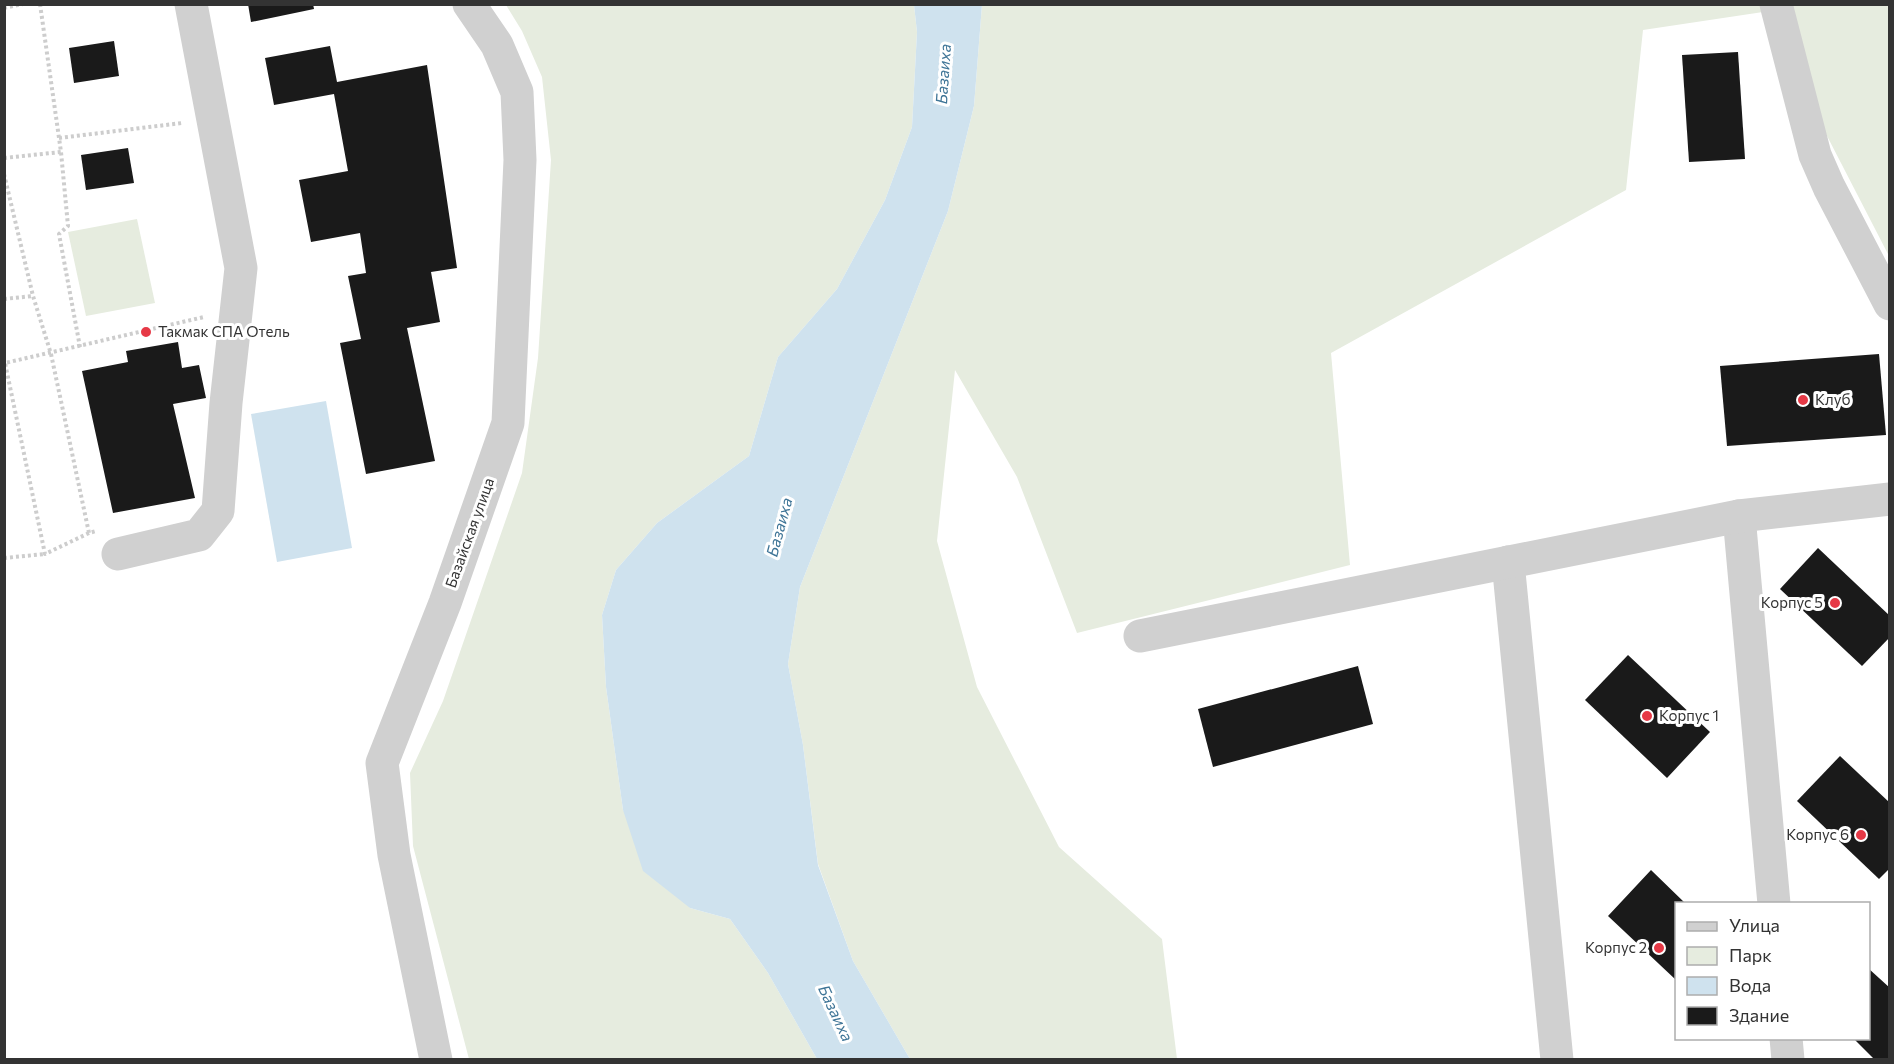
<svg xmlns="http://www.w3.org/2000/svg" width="1894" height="1064" font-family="Commissioner,sans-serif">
<rect width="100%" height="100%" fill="#fff"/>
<g fill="#e6ecdf">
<polygon points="506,5 914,5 917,32 912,127 885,200 837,289 778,357 749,456 657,523 616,570 602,615 606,687 623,810 690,908 730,919 768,973 817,1059 469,1059 413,846 410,773 443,701 522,473 538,358 551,160 542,77 522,31"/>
<polygon points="982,5 1889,5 1889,256 1763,12 1643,30 1626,190 1331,353 1350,565 1077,633 1017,477 955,370 937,541 977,687 1059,847 1162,939 1177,1059 910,1059 853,961 818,864 803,745 788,664 800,587 948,211 974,106"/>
<polygon points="137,219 155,303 86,316 68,232"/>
</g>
<g fill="#cfe2ee">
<polygon points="914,5 982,5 974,106 948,211 800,587 788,664 803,745 818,865 853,961 910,1059 817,1059 768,973 730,919 690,908 643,871 623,810 606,687 602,615 616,570 657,523 749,456 778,357 837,289 885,200 912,127 917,32"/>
<polygon points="326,401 352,548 277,562 251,414"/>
</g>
<g fill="#1a1a1a">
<polygon points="248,4 313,4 314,9 251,22"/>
<polygon points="114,41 119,76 74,83 69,48"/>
<polygon points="330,46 337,82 427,65 457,268 431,272 440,322 407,328 435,461 366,474 340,343 361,339 348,276 366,273 360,233 311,242 299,180 348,171 334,94 274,105 265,58"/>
<polygon points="1738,52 1745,159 1689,162 1682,55"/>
<polygon points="128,148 134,183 86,190 81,155"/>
<polygon points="178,342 182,368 199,365 206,398 173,404 195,498 113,513 82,371 128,362 126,351"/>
<polygon points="1879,354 1886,435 1727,446 1720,366"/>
<polygon points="1818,548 1890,616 1890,637 1862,666 1780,589"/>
<polygon points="1628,655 1710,732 1667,778 1585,700"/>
<polygon points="1358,666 1373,724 1213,767 1198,709"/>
<polygon points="1840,756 1890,803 1890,868 1879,879 1797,801"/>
<polygon points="1651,870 1686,904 1676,904 1676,980 1608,916"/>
<polygon points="1868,968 1890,988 1890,1060 1875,1060 1853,1038 1868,1038"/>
</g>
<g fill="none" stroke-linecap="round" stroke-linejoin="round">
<g stroke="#cdcdcd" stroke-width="4" stroke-dasharray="3 3" stroke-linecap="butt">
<polyline points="40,4 61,152 68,226 59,234 80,347"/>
<polyline points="4,8 23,4"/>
<polyline points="59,138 182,123"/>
<polyline points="4,158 61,152"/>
<polyline points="4,174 33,296 51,354 89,533 96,531"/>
<polyline points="4,299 33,296"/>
<polyline points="89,533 45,554 5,363 204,317"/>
<polyline points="4,558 45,554"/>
</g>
<g stroke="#d0d0d0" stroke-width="33">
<polyline points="1776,4 1815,155 1829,187 1890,304"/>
<polyline points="1739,516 1774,904"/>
<polyline points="118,554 199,535 218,511 226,403 241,268 191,4"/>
<polyline points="1508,562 1557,1060"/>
<polyline points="1140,636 1739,516 1890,499"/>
<polyline points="1786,1038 1788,1060"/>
<polyline points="436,1060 394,855 382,763 445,603 508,423 520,160 517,92 497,45 469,4"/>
</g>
</g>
<g fill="#e63946" stroke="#fff" stroke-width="2">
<circle cx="146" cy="332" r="6"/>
<circle cx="1803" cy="400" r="6"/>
<circle cx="1835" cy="603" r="6"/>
<circle cx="1647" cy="716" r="6"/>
<circle cx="1861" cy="835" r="6"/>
<circle cx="1659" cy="948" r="6"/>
</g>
<g text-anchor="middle" stroke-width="6" stroke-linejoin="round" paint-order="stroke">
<g font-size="15" fill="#333" stroke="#fff" text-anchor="start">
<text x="158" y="337">Такмак СПА Отель</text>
<text x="1815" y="405">Клуб</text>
<text x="1823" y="608" text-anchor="end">Корпус 5</text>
<text x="1659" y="721">Корпус 1</text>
<text x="1849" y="840" text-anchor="end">Корпус 6</text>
<text x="1647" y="953" text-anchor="end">Корпус 2</text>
</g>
<g font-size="15" fill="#333" stroke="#fff">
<text transform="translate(470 533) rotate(-70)" y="5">Базайская улица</text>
</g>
<g font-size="16" font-style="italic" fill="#3f7597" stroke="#fff">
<text transform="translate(943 74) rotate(-86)" y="6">Базаиха</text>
<text transform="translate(779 527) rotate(-75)" y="6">Базаиха</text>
<text transform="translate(836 1013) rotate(65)" y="6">Базаиха</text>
</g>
</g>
<rect width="1894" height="1064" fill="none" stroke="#333333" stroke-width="12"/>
<rect x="1675" y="902" width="195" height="138" fill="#ffffff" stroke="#adadad" stroke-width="1.5"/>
<rect x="1687" y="922" width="30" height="9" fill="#d0d0d0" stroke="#adadad" stroke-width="1.5"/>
<text x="1729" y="932" font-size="18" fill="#333333">Улица</text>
<rect x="1687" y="947" width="30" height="18" fill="#e6ecdf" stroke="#adadad" stroke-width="1.5"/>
<text x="1729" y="962" font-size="18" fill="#333333">Парк</text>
<rect x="1687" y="977" width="30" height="18" fill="#cfe2ee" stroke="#adadad" stroke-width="1.5"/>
<text x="1729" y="992" font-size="18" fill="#333333">Вода</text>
<rect x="1687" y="1007" width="30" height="18" fill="#1a1a1a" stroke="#adadad" stroke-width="1.5"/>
<text x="1729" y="1022" font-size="18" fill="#333333">Здание</text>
</svg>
